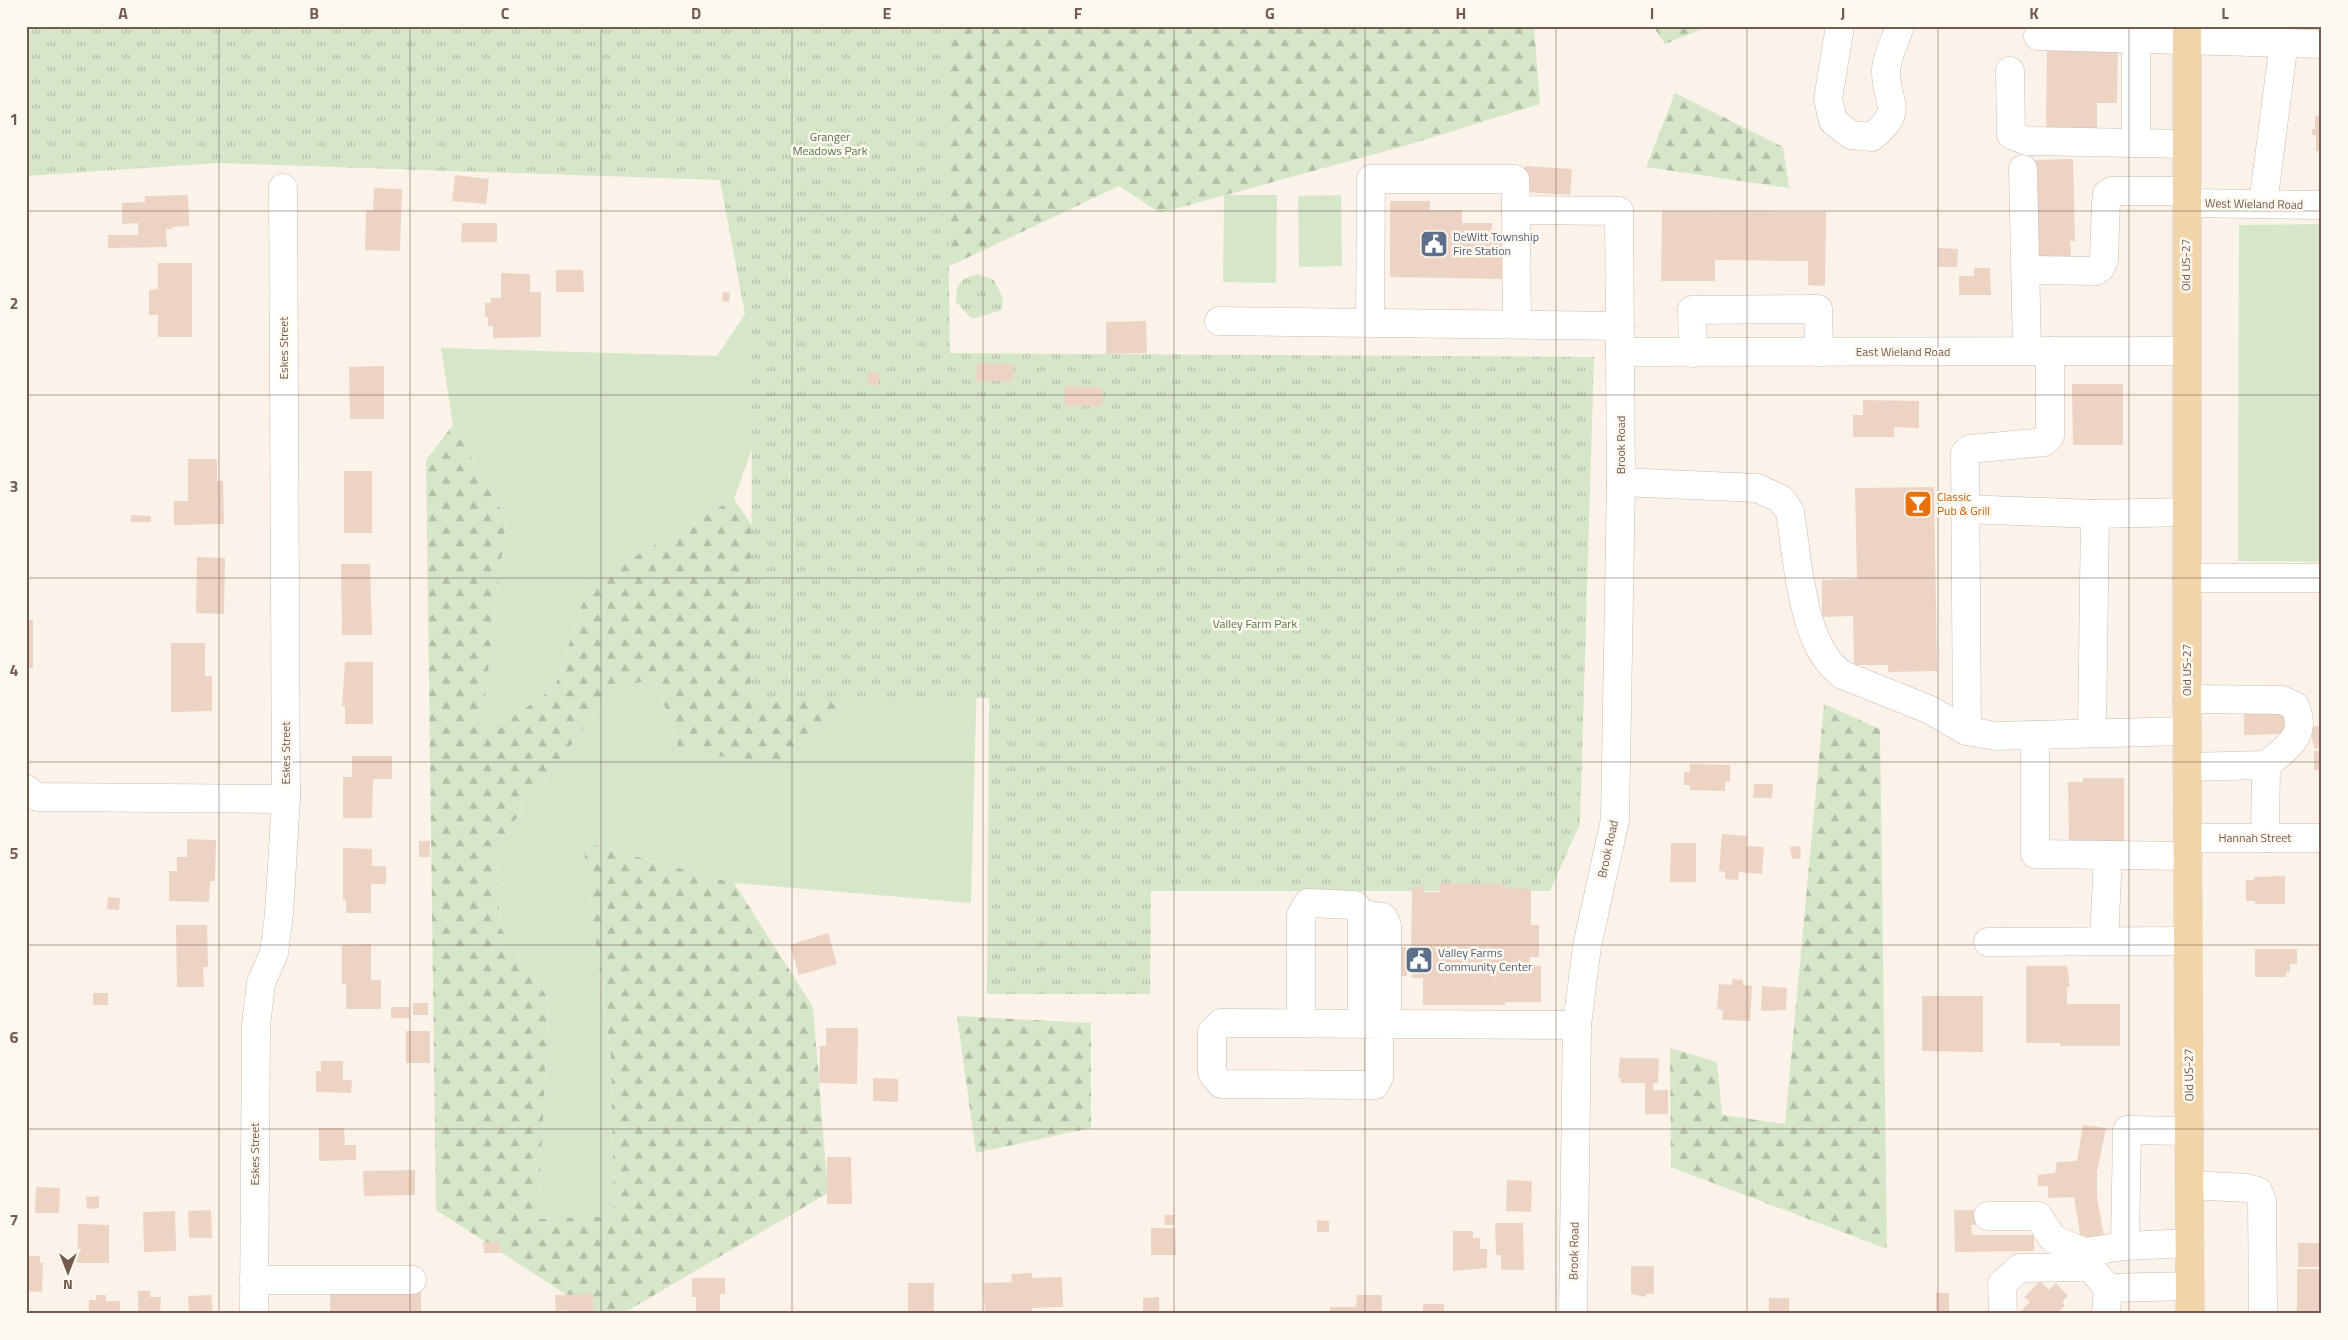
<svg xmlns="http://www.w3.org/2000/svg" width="2348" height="1340" font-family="'Titillium Web',sans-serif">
<defs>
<pattern id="forest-firs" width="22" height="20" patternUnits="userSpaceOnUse" patternTransform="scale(1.25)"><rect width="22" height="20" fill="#d6e7c9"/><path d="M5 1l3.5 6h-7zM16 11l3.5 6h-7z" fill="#b2bea6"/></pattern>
<pattern id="park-tufts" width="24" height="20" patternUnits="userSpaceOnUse" patternTransform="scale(1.25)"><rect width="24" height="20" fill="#d6e7c9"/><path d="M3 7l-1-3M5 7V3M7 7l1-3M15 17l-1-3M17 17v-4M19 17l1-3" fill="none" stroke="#b2bea6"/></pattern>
</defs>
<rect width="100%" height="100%" fill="#fbf3ea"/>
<g fill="#d6e7c9">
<polygon points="1224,195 1277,195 1276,283 1223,282"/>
<polygon points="1341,195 1342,266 1299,267 1298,196"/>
<polygon points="2322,224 2322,562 2238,561 2239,225"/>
<polygon points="757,296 791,341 734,499 589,583 555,687 480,742 506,519 453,425 441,348 717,356"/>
<polygon points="977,676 971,903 734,883 583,842 611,1059 614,1216 538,1219 549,1000 500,927 496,846 612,690 655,678 679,749 859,683"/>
</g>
<g fill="url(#forest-firs)">
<polygon points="913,26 1534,26 1540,104 1408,145 1160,213 1119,186 791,341 750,179"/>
<polygon points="1653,26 1710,26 1665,44"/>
<polygon points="1675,93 1783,147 1789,188 1646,167"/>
<polygon points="453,425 506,519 480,741 555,687 589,583 734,499 859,683 787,768 679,749 655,678 612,690 496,846 500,927 549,1000 538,1219 614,1216 611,1059 583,842 734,883 813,1007 828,1193 622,1314 596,1314 436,1210 426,460"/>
<polygon points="1824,704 1880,729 1887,1249 1671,1167 1670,1048 1717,1062 1722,1115 1785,1124"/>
<polygon points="957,1016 1091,1023 1091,1128 976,1153"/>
</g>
<g fill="url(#park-tufts)">
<polygon points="26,26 945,26 950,353 1594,357 1580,824 1550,891 1151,891 1150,994 987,994 989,698 751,698 752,352 720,180 218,163 26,176"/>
<path d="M977,274L994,280L1003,298L1002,310L972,319L956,302C956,284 960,279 977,274Z"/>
</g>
<g fill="#edd3c4">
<polygon points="2047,41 2118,42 2117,103 2097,103 2097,137 2046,136"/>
<polygon points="2315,116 2322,116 2322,151 2316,151 2316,135 2312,135 2312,129 2315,129"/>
<polygon points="2073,159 2075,241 2070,241 2071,256 2039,257 2039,242 2034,242 2031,160"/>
<polygon points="1525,166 1572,169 1570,195 1524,192"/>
<polygon points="455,175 489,179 486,204 452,201"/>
<polygon points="374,188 402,189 400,251 365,250 366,210 373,211"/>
<polygon points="188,195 189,226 171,227 172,229 166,229 167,247 108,248 108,235 138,235 138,223 122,224 122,203 145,202 145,196"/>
<polygon points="1390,201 1430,201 1430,210 1462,210 1462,223 1492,223 1492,232 1504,232 1504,279 1390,277"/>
<polygon points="1662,211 1826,212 1825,286 1808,285 1808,261 1715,260 1715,281 1661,281"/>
<polygon points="462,223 497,223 497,242 461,242"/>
<polygon points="1938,248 1958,249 1957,267 1938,267"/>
<polygon points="158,263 192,263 192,337 158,337 158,315 149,315 149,290 158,289"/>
<polygon points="1974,268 1990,268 1991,295 1959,295 1959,276 1974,276"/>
<polygon points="556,270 583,270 584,292 556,292"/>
<polygon points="501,273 530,274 530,292 541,292 541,337 493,338 493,326 488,326 488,317 485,317 485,303 491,303 491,298 501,298"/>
<polygon points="723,292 730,293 729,302 722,301"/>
<polygon points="1146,321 1147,353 1106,354 1106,322"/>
<polygon points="977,363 1014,364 1013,381 976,381"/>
<polygon points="384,366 384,419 350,419 349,367"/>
<polygon points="867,372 879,372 879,385 868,385"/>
<polygon points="2072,384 2123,384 2123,445 2073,445"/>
<polygon points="1065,386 1102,387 1102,406 1065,406"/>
<polygon points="1863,400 1919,401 1919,428 1894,427 1894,437 1853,437 1853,415 1863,415"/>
<polygon points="188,459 217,459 217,481 223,481 224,524 174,525 174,501 188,501"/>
<rect x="344" y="471" width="28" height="62"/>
<polygon points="1934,487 1937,671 1888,672 1888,665 1854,665 1853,616 1822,617 1822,580 1857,579 1855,488"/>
<polygon points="131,515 151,516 151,522 131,522"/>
<polygon points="197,557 225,558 224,614 196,613"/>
<polygon points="341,564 370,564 372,635 342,635"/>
<rect x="26" y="620" width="7" height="48"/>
<polygon points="171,643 205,643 205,676 212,676 212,711 171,712"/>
<polygon points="345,662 373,662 373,724 345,724 345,706 342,706"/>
<polygon points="2244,712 2279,712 2279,715 2290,715 2290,734 2244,735"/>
<polygon points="2322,725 2322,747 2315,749 2309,728"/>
<rect x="2314" y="751" width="8" height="19"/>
<polygon points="352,756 392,756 392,779 373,779 372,818 343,818 343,777 352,777"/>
<polygon points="1690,764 1730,765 1730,782 1725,782 1725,791 1690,790 1690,785 1684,785 1684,772 1690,772"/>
<polygon points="2083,778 2124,778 2124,846 2069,841 2068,782 2083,782"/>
<polygon points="1754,784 1773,784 1772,798 1753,798"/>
<polygon points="1722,834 1747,836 1746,846 1764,847 1762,874 1739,872 1738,880 1725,879 1725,872 1719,871"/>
<polygon points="187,839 216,840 215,881 210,881 209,902 169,901 169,871 177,871 177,857 187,857"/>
<rect x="419" y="841" width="11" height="16"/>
<polygon points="1671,843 1696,843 1696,882 1670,882"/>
<polygon points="1800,846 1801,858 1792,859 1790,847"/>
<polygon points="343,848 372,849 372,866 386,866 386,884 371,884 371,913 346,913 346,900 343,900"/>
<polygon points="2285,876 2285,904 2255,904 2255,901 2246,901 2246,880 2254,880 2254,877"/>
<polygon points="1440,883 1505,884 1505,888 1531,889 1531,925 1539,925 1539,957 1530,957 1530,966 1541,966 1541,1002 1505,1002 1505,1005 1423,1005 1423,978 1412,978 1412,968 1407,968 1407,976 1377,976 1377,947 1406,947 1406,955 1411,955 1412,887 1423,887 1423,892 1439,892"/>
<polygon points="108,897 120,898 119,910 107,909"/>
<polygon points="176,925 207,925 208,967 203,967 204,987 177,987"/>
<polygon points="828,933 837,964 799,975 790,945"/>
<polygon points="371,944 371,980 381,980 381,1009 346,1009 346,984 342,984 342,945"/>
<polygon points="2255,949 2297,949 2297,964 2290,964 2290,972 2286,972 2286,977 2255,977"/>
<polygon points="2026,966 2067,966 2070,987 2067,987 2067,1004 2120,1004 2120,1046 2060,1046 2060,1043 2026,1043"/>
<polygon points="1732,979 1743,980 1743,985 1752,986 1750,1021 1722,1020 1723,1010 1717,1009 1719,984 1732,985"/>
<polygon points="1762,986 1787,988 1786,1010 1761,1011"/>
<rect x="93" y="993" width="15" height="12"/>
<polygon points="1922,996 1983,996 1983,1052 1922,1051"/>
<rect x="413" y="1003" width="15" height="12"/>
<polygon points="391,1007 409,1007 410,1018 391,1018"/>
<polygon points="826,1028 858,1028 857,1084 819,1083 820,1046 826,1046"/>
<rect x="406" y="1031" width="24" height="32"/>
<polygon points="1620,1058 1659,1058 1658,1083 1653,1083 1653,1090 1668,1090 1668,1114 1645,1114 1645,1083 1621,1083 1621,1078 1618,1078"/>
<polygon points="321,1061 343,1061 343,1080 352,1080 351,1093 316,1092 316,1071 321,1071"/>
<polygon points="873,1078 898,1079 898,1102 873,1101"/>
<polygon points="2083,1125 2106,1128 2097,1172 2097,1197 2105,1242 2082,1246 2074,1197 2048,1198 2048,1186 2038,1186 2038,1175 2055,1173 2057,1162 2077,1161"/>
<polygon points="319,1128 344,1128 345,1145 356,1145 356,1160 319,1161"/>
<polygon points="827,1157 851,1157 852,1204 827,1204"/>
<polygon points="415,1170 415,1195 364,1196 363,1171"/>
<polygon points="1507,1180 1532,1181 1531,1212 1506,1211"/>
<polygon points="36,1187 60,1188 59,1213 35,1213"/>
<polygon points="99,1196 99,1208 87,1209 86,1197"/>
<polygon points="211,1210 212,1238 189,1238 188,1211"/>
<polygon points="1954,1210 1976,1210 1976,1225 1971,1225 1972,1235 2034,1235 2034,1251 1955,1252"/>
<polygon points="175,1211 176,1251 144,1252 143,1212"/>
<polygon points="1165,1215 1175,1215 1174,1225 1164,1225"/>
<polygon points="1317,1220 1329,1221 1329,1232 1317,1232"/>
<polygon points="1495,1223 1523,1223 1524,1270 1501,1270 1501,1255 1496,1255"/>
<polygon points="78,1224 109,1225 109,1263 77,1263"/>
<polygon points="1151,1228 1175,1228 1176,1255 1151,1255"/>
<polygon points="1453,1231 1473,1231 1473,1238 1480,1238 1480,1249 1487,1249 1487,1268 1453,1271"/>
<polygon points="483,1242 499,1242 500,1253 484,1253"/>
<rect x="2298" y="1243" width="24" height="24"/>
<polygon points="26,1256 40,1256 40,1263 43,1263 42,1292 26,1291"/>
<polygon points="1631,1266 1654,1266 1654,1294 1646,1294 1646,1297 1631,1294"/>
<polygon points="2297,1269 2322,1269 2322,1314 2295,1314 2295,1310 2297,1310"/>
<polygon points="1032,1273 1032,1278 1062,1277 1063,1307 1032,1308 1032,1312 985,1313 983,1283 1012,1282 1011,1274"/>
<polygon points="692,1278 725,1278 725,1294 720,1294 720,1314 696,1314 696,1297 692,1297"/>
<polygon points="2040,1281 2049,1290 2056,1283 2068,1296 2062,1302 2065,1305 2057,1314 2018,1314 2030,1302 2024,1297"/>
<rect x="908" y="1283" width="26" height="31"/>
<rect x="330" y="1288" width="91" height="26"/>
<polygon points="138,1291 150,1291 150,1297 161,1297 160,1314 138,1313"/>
<polygon points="1936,1293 1949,1293 1949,1314 1897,1314 1936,1312"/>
<polygon points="593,1294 593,1314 569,1314 569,1310 556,1311 555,1295"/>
<polygon points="96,1295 106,1295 106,1301 120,1301 120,1314 89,1314 89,1300 96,1300"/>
<polygon points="211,1295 213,1314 189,1314 188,1296"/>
<polygon points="1357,1295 1382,1295 1382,1314 1330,1314 1330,1307 1356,1307"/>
<polygon points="1159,1297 1159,1314 1134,1314 1134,1311 1143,1311 1143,1298"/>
<rect x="1769" y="1298" width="20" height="16"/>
<rect x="1423" y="1304" width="21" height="10"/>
</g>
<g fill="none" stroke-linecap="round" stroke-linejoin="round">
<defs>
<g id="minor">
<path d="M1840,26L1828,99L1833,121L1851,135L1872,137C1906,109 1886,105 1886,71C1886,58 1896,39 1900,26"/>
<polyline points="2038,36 2322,44"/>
<polyline points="2010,71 2011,135 2027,141 2186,144"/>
<polyline points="2136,143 2136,39"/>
<polyline points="2023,169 2027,351"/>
<polyline points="2186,203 2322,205"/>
<polyline points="2263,204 2284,42"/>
<polyline points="1516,210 1517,324"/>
<polyline points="2026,270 2096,271 2101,267 2104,260 2106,201 2107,194 2112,191 2186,191"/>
<polyline points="1219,321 1620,326"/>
<polyline points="1370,322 1371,179 1515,179 1516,210 1619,211 1621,482 1615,820 1587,946 1577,1025 1573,1314"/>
<polyline points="1620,352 2186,351"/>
<polyline points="1693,353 1692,310 1818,309 1819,352"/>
<path d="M1621,482L1757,488L1781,499L1790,512C1798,559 1801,647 1843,675L1928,709L1967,731L1996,736L2187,731"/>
<polyline points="1965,509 2095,514"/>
<polyline points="2187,578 2322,578"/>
<path d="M2187,699L2282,700L2295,706C2308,737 2287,747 2266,765"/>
<polyline points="1967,731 1965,453 1970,449 2044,442 2050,436 2050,351"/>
<polyline points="2092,733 2095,514 2186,512"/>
<polyline points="2035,735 2035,854 2188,856"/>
<polyline points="2187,767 2266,765 2265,838"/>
<polyline points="26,789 37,797 286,799"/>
<polyline points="2188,838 2322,838"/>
<polyline points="1362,914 1383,917 1387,925 1387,1024"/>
<polyline points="2104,941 2108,855"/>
<polyline points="1988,942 2188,941"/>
<polyline points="1301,1023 1301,915 1308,903 1355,905 1362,914 1362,1024"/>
<polyline points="1379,1024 1379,1077 1375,1085 1221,1084 1212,1073 1212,1032 1221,1023 1577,1025"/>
<polyline points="2190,1185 2247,1188 2258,1191 2262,1200 2263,1314"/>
<polyline points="1988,1216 2038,1216 2053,1239 2084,1252 2125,1246 2190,1243"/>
<polyline points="2125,1246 2127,1130 2189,1131"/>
<polyline points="254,1280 412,1280"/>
<polyline points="254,1314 256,1025 261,983 274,953 279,914 286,799 283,188"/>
<polyline points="2003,1314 2002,1284 2020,1268 2090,1267 2108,1288 2190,1286"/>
<polyline points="2106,1314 2108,1288"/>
</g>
<polyline id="major" points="2187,26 2187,731 2190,1314"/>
</defs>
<use href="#minor" stroke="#ccbbb0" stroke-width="29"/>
<use href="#major" stroke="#d8d1ce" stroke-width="29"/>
<use href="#minor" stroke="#fff" stroke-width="28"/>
<use href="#major" stroke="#f2d4a9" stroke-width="28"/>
</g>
<path fill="none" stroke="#735b4f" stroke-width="1" stroke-opacity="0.55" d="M219,26V1314M410,26V1314M601,26V1314M792,26V1314M983,26V1314M1174,26V1314M1365,26V1314M1556,26V1314M1747,26V1314M1938,26V1314M2129,26V1314M26,211H2322M26,395H2322M26,578H2322M26,762H2322M26,945H2322M26,1129H2322"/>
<defs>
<symbol id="civic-square" viewBox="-11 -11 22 22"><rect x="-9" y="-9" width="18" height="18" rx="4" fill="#5c6f8a" stroke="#fdf8f0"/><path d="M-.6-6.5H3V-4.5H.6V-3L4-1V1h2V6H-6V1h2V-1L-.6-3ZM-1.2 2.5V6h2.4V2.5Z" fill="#fff"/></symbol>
<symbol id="bar-square" viewBox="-11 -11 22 22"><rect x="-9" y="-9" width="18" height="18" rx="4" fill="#e8710a" stroke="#fdf8f0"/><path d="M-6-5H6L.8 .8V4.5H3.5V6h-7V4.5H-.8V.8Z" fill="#fff"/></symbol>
</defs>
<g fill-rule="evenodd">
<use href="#civic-square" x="1418" y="228" width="32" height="32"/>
<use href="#bar-square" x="1902" y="488" width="32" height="32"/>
<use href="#civic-square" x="1403" y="944" width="32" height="32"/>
</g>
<g text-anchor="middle" stroke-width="5" stroke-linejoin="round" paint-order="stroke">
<g font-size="12" fill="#587848" stroke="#fdf8f0">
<text x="830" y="141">Granger<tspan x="830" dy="14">Meadows Park</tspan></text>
<text x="1255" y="628">Valley Farm Park</text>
</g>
<g font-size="12" fill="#735b4f" stroke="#fdf8f0">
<text transform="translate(2254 204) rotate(1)" y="4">West Wieland Road</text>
<text transform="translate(2186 265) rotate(-90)" y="4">Old US-27</text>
<text transform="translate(284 348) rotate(-90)" y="4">Eskes Street</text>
<text x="1903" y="356">East Wieland Road</text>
<text transform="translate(1621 445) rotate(-90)" y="4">Brook Road</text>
<text transform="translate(2187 670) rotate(-90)" y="4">Old US-27</text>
<text transform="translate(286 753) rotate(-90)" y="4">Eskes Street</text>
<text x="2255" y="842">Hannah Street</text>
<text transform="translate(1608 849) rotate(-78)" y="4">Brook Road</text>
<text transform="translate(2189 1075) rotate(-91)" y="4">Old US-27</text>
<text transform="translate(255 1154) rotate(-90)" y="4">Eskes Street</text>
<text transform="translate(1574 1251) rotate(-89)" y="4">Brook Road</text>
</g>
<g font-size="12" fill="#4e5e75" stroke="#fdf8f0" text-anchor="start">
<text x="1453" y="241">DeWitt Township<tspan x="1453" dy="14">Fire Station</tspan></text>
<text x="1438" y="957">Valley Farms<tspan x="1438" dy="14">Community Center</tspan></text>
</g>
<g font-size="12" fill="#c56008" stroke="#fdf8f0" text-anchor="start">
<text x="1937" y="501">Classic<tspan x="1937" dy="14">Pub &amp; Grill</tspan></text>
</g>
</g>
<rect width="2348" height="1340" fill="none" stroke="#fdf8f0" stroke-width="55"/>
<g transform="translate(68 1272) rotate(180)" stroke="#fdf8f0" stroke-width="4" paint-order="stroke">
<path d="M0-4L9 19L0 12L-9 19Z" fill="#735b4f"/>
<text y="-8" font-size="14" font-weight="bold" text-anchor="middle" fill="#735b4f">N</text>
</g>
<rect x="28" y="28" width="2292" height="1284" fill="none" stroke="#735b4f" stroke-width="2"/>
<g font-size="16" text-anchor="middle" font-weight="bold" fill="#735b4f">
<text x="123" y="19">A</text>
<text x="314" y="19">B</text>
<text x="505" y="19">C</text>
<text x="696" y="19">D</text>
<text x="887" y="19">E</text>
<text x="1078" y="19">F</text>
<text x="1270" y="19">G</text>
<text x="1461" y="19">H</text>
<text x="1652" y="19">I</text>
<text x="1843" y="19">J</text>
<text x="2034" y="19">K</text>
<text x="2225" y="19">L</text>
<text x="14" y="125">1</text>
<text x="14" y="309">2</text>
<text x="14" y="492">3</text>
<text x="14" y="676">4</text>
<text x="14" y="859">5</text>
<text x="14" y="1043">6</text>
<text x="14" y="1226">7</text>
</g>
</svg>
